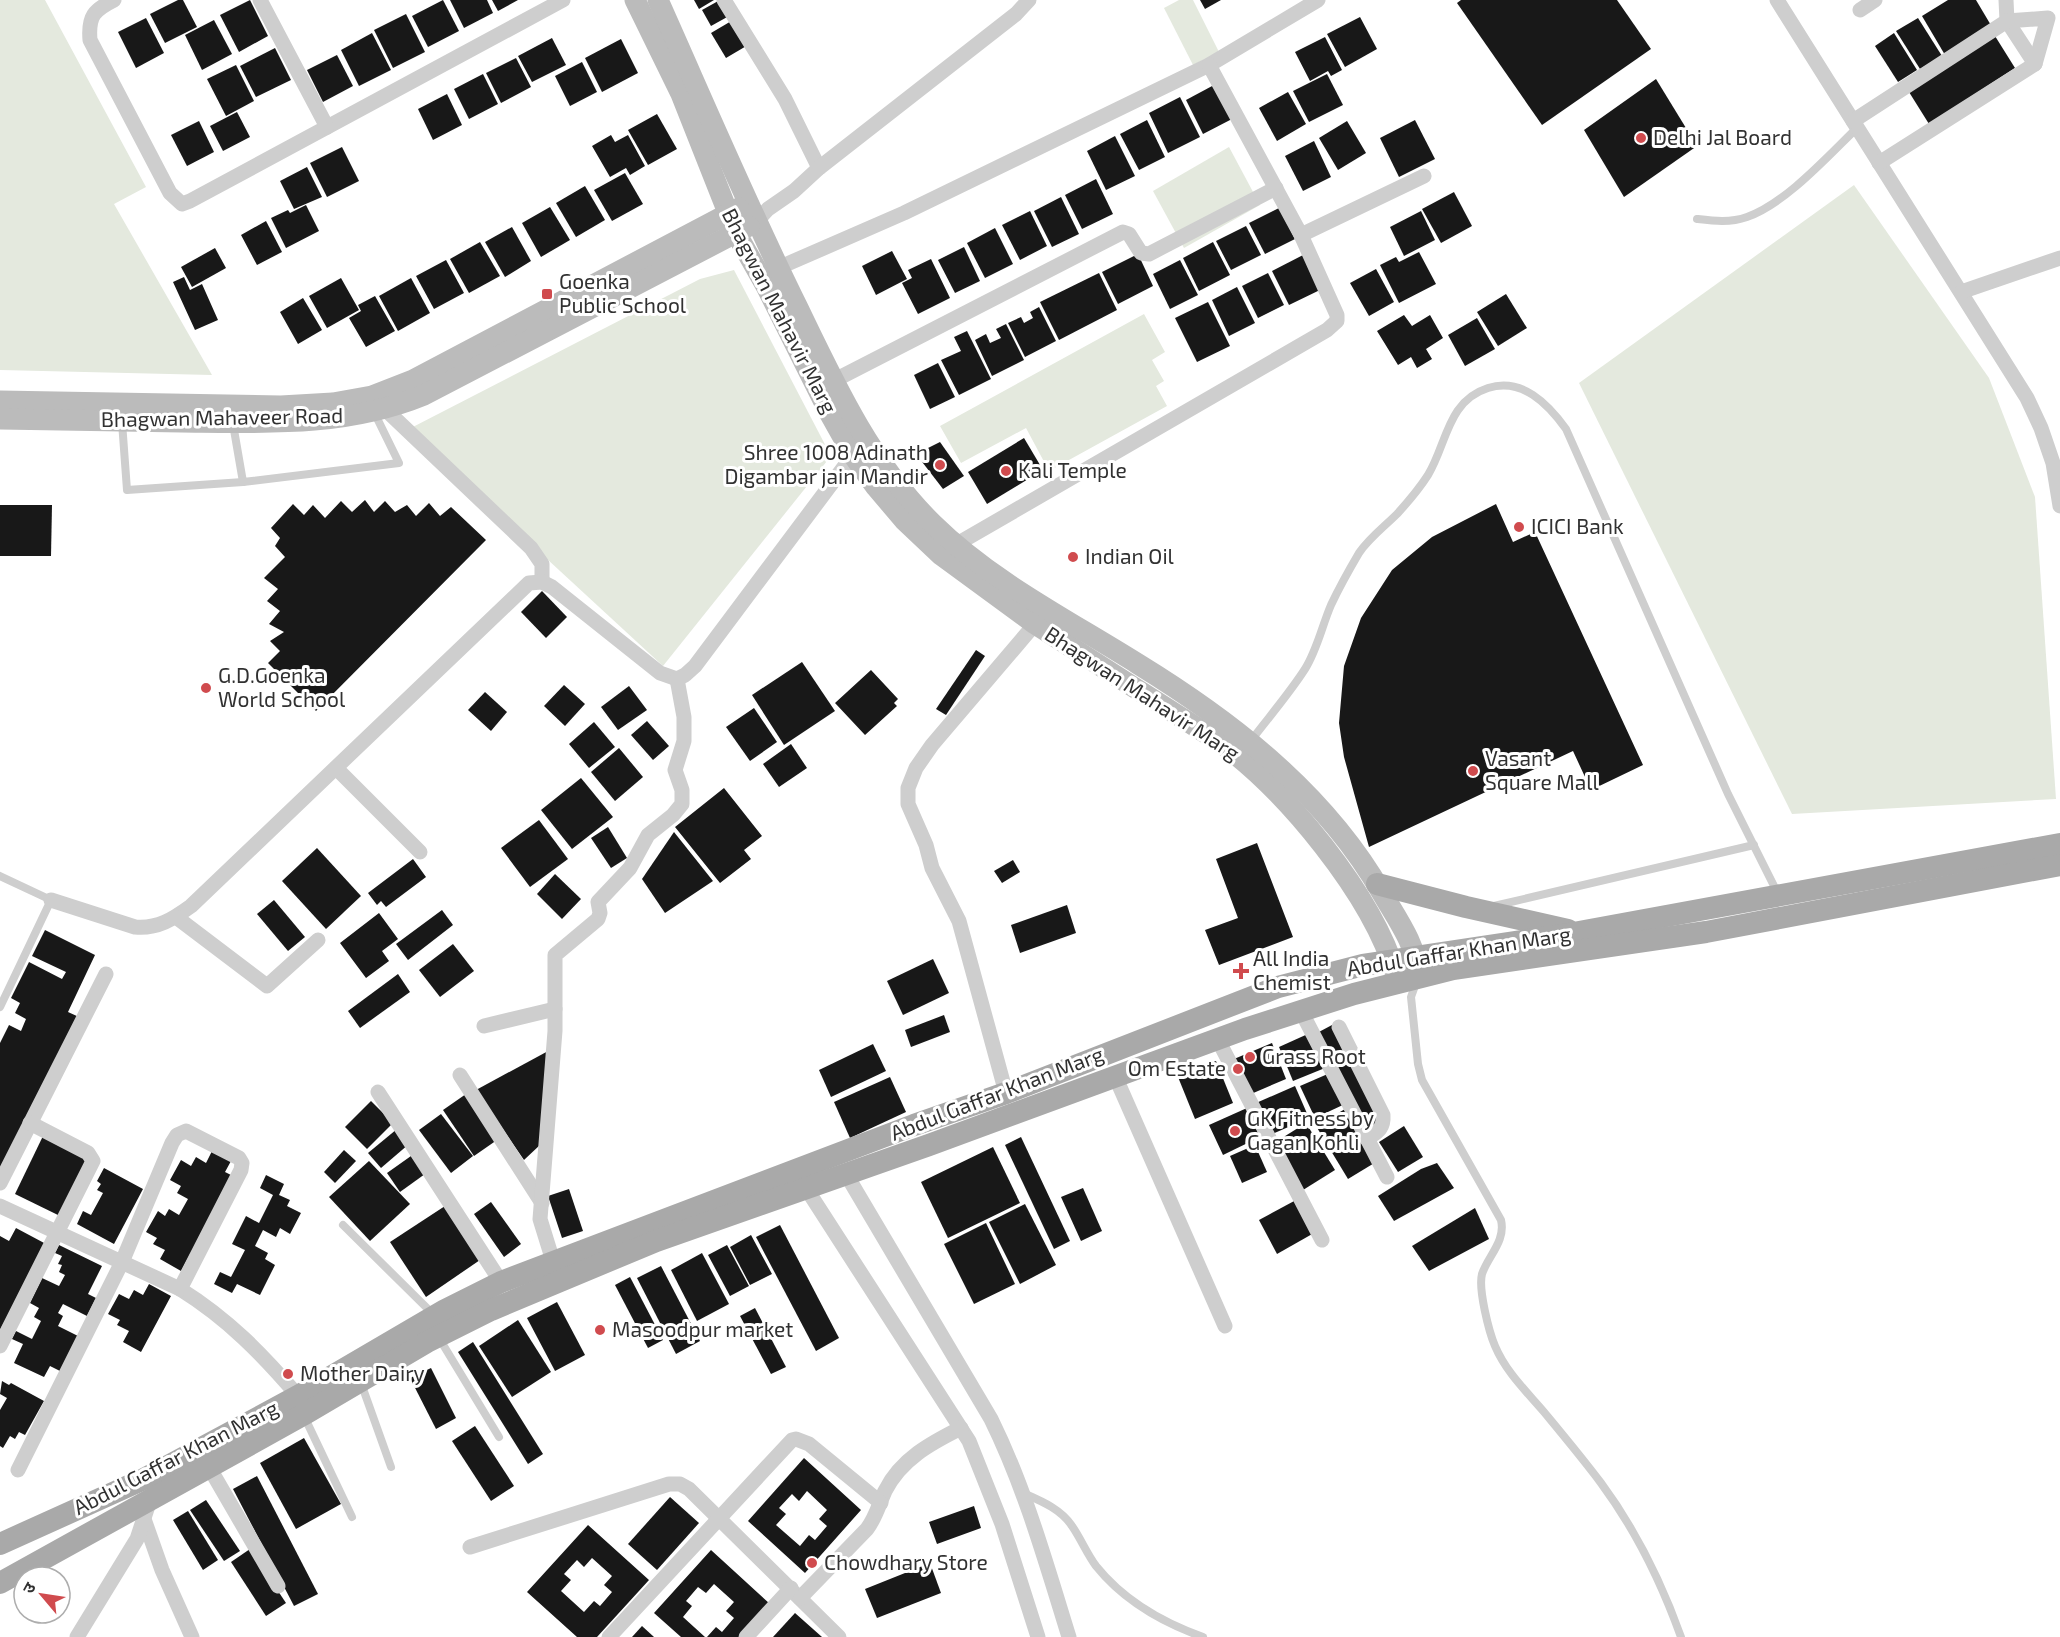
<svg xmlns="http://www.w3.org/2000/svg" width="2060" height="1637" font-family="'Exo 2','Noto Sans Devanagari',sans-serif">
<rect width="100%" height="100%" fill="#fff"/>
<g fill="#e4e9de">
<polygon points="0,0 45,0 146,187 114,204 212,375 0,370"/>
<polygon points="1179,0 1193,0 1219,52 1193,65 1164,8"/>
<polygon points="1229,147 1260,205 1184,248 1153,191"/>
<polygon points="1854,185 1989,378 2035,497 2056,799 1792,814 1579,383"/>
<polygon points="734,270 831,456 663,666 407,430 700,279"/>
<polygon points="1144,314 1165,352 1152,360 1164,381 1156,386 1167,406 1049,471 1026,428 961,463 940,426"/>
</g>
<g fill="#181818" fill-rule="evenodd">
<polygon points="178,0 183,0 197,27 165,43 150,14"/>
<polygon points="250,0 268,36 239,52 220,15"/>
<polygon points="443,0 459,31 428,47 412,16"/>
<polygon points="450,0 487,0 493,13 464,28"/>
<polygon points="492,0 518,0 498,11"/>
<polygon points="694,0 714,0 699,9"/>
<polygon points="720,0 729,16 711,26 702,10"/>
<polygon points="1200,0 1221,0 1205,9"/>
<polygon points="1461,0 1617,0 1651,49 1542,125 1457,3"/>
<polygon points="1948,0 1976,0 1992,27 1945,55 1922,16"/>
<polygon points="406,14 425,52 393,68 374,30"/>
<polygon points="1360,17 1377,49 1345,67 1327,34"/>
<polygon points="146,18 164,53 136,68 118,32"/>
<polygon points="1918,18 1942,56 1920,69 1896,31"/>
<polygon points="214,20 232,54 202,70 185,35"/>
<polygon points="733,20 748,45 726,58 711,33"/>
<polygon points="372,33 391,70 359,86 341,50"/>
<polygon points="1894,33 1917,70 1898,82 1875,46"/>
<polygon points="1995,36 2015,68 1929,124 1909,92"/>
<polygon points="1325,37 1342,70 1331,76 1328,71 1310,81 1295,52"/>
<polygon points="552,38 566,65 532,82 518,56"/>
<polygon points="621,39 638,73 602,92 585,58"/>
<polygon points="275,48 291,80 256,97 240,66"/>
<polygon points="337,55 353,86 323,102 307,70"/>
<polygon points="516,58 531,87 501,103 486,73"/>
<polygon points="582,62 597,92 570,106 555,76"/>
<polygon points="236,65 254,101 226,116 207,79"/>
<polygon points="483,74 498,104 469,119 454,89"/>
<polygon points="1327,74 1343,105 1309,122 1293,91"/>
<polygon points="1656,79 1697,146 1624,197 1584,130"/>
<polygon points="1214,85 1232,119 1203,134 1186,100"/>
<polygon points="1288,92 1306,124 1277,141 1259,108"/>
<polygon points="447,94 462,125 433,140 418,109"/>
<polygon points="1180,97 1200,137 1168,153 1149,113"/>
<polygon points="237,112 250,137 223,151 210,126"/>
<polygon points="657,114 677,149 648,165 628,130"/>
<polygon points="1147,120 1165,157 1139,170 1120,134"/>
<polygon points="1415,120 1435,159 1399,177 1380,138"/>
<polygon points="199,121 214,152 187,166 171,135"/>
<polygon points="1347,121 1366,153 1338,170 1319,138"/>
<polygon points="611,135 615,142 628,135 645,166 630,175 626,168 610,177 592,146"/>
<polygon points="1115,136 1135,176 1106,190 1087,151"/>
<polygon points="1314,141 1331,177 1303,191 1285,156"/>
<polygon points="342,147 359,181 327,197 310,163"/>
<polygon points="307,167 322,197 294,209 280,181"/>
<polygon points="625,173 643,204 612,221 594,190"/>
<polygon points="1096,179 1113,214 1082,229 1065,195"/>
<polygon points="585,186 605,220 576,237 556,203"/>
<polygon points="1454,192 1472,226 1441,243 1422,209"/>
<polygon points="1061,197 1079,234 1052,247 1034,211"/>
<polygon points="306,205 319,231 286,248 271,218 288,210 290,213"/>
<polygon points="550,207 570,240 541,257 522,223"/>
<polygon points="1279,208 1295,239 1265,254 1249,223"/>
<polygon points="1030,211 1047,246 1020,260 1002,225"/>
<polygon points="1421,211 1435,240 1404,256 1390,227"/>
<polygon points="266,221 282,252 257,265 241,235"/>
<polygon points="1246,226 1261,255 1231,270 1216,241"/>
<polygon points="512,227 531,261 505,277 485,242"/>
<polygon points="995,228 1013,264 985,278 967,243"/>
<polygon points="480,242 500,276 469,293 450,259"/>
<polygon points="1213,242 1230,275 1199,291 1183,258"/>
<polygon points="964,247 980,281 955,293 938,260"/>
<polygon points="215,248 226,268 192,287 181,267"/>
<polygon points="892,251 907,279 876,295 862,266"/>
<polygon points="1419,252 1436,284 1399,303 1380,265 1396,257 1399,262"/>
<polygon points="1138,254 1153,286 1118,304 1102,272"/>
<polygon points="1305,254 1322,289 1289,305 1272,271"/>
<polygon points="931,259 950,298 918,314 902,283 912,278 908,270"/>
<polygon points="446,260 464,293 434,309 416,276"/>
<polygon points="1180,260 1198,295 1170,309 1153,274"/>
<polygon points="1376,269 1394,302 1369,316 1350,283"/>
<polygon points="1099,273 1117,310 1059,340 1040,302"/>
<polygon points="1268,273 1284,305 1258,318 1242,286"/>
<polygon points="184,277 190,290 202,284 218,320 195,330 173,282"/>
<polygon points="341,278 359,310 327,328 309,296"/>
<polygon points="411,278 430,313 398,331 379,296"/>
<polygon points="1237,287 1255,323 1229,336 1212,300"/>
<polygon points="1506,294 1527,328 1498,346 1477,312"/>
<polygon points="375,296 395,331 366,347 349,318 361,311 358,305"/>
<polygon points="303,298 322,330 298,344 280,312"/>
<polygon points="1208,302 1230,346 1197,362 1175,318"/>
<polygon points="1039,307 1056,341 1025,357 1008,323 1021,317 1024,323 1033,318 1030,312"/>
<polygon points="1404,315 1412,326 1430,315 1443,338 1426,349 1432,359 1417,368 1411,357 1398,365 1377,331"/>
<polygon points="1477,318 1495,349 1465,366 1448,335"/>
<polygon points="1006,324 1024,360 992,376 975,340 986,334 990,343 1001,338 996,329"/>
<polygon points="967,331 991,379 959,395 941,360 961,351 954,337"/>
<polygon points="938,363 955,397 930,409 914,375"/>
<polygon points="1024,438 1043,470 987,504 968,472"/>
<polygon points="940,442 964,476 943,489 916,454"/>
<polygon points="365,500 374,512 385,501 395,512 407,505 416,516 429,503 440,516 451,507 486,540 316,711 268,663 280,651 270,641 284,632 269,624 280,611 267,601 278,589 264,578 285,557 275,546 280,538 271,528 293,504 304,515 313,505 325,518 341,501 352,512"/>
<polygon points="1496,504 1513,542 1535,532 1643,765 1591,790 1573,751 1369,847 1344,757 1339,723 1344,666 1361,618 1392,570 1432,537"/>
<polygon points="0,505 52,505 51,556 0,556"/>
<polygon points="542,591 567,617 546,638 521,612"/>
<polygon points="976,650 985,656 946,715 936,709"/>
<polygon points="802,662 835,711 784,745 752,695"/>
<polygon points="871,670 898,699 894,703 897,706 865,735 835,703"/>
<polygon points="564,685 585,704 565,726 544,706"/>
<polygon points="629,686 647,710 618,730 601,707"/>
<polygon points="485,692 507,712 491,731 468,710"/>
<polygon points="754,708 777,742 750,761 726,727"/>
<polygon points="647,721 669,746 653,760 631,735"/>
<polygon points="594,722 615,747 589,768 569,744"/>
<polygon points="791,744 807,768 779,787 763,764"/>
<polygon points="619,748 643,777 615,801 591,772"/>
<polygon points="581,778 613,817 572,849 541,810"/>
<polygon points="724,788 762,836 744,850 751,859 720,883 675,827"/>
<polygon points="539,820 568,859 530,887 501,848"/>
<polygon points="608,827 627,858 611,868 591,838"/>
<polygon points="674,832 713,881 665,913 642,879"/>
<polygon points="1257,843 1293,937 1219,965 1205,930 1238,918 1216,859"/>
<polygon points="317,848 361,896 326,929 282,881"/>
<polygon points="413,859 426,877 386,907 381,901 377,905 368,893"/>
<polygon points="1013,860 1020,872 1002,883 994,871"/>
<polygon points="555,874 581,899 562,919 537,894"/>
<polygon points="274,900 305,937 288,951 257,914"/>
<polygon points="1067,905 1076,933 1020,953 1011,925"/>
<polygon points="442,910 453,925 408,960 396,944"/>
<polygon points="379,913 398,939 382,951 389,961 366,978 340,943"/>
<polygon points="45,930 95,955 68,1012 79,1017 0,1177 0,1043 9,1025 21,1031 26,1019 15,1013 20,1003 11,998 29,962 62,979 66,972 32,956"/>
<polygon points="453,944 474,971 440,997 419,970"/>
<polygon points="933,959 949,993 903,1015 887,981"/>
<polygon points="398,974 410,992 360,1028 348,1011"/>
<polygon points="944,1015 950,1032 911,1047 905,1030"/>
<polygon points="1332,1025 1382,1120 1367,1128 1317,1033"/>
<polygon points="1310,1033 1325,1068 1293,1081 1279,1047"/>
<polygon points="1272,1043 1286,1079 1251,1094 1234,1059"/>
<polygon points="873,1044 886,1071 831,1097 819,1070"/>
<polygon points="550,1050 541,1144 524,1160 476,1090"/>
<polygon points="1216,1061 1233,1103 1195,1119 1178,1077"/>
<polygon points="1330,1073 1345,1104 1315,1118 1300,1086"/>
<polygon points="890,1077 906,1112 850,1138 834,1102"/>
<polygon points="1295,1086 1309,1118 1270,1135 1256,1103"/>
<polygon points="466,1094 497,1140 474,1156 443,1110"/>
<polygon points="371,1101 393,1123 367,1149 345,1127"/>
<polygon points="1247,1108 1260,1137 1223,1155 1209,1125"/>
<polygon points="1345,1109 1376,1162 1348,1179 1316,1126"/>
<polygon points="441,1114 473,1156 451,1173 419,1130"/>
<polygon points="1306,1123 1335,1170 1303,1190 1274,1143"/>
<polygon points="1404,1126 1423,1157 1398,1172 1379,1142"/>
<polygon points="397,1129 409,1144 381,1168 368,1153"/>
<polygon points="43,1136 88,1158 60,1216 15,1194"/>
<polygon points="1021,1137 1070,1241 1054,1249 1005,1145"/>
<polygon points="1255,1145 1267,1172 1242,1183 1230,1156"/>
<polygon points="993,1147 1020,1203 948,1238 921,1182"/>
<polygon points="344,1150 356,1161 335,1183 324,1172"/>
<polygon points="212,1151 231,1161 225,1172 233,1176 181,1271 160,1259 165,1250 153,1244 157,1238 146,1232 158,1211 165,1216 169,1209 179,1215 188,1199 177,1193 181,1186 170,1180 181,1160 191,1166 196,1157 206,1163"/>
<polygon points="411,1156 425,1174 400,1192 387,1173"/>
<polygon points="369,1161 410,1204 370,1241 329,1197"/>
<polygon points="1437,1163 1454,1188 1394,1221 1378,1196 1421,1169"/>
<polygon points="104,1168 143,1189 114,1244 77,1224 83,1211 91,1215 103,1193 97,1190 101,1184 97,1181"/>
<polygon points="266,1175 284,1184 279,1195 290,1200 287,1206 301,1213 290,1234 280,1228 276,1237 263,1230 255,1246 268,1253 265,1259 275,1265 260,1295 237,1284 232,1293 214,1284 220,1272 231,1277 245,1250 232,1244 246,1216 259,1223 273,1195 260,1188"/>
<polygon points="1083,1188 1102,1231 1081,1241 1061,1197"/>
<polygon points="569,1189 583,1231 562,1238 548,1196"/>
<polygon points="1296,1200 1314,1233 1277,1254 1259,1220"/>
<polygon points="491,1202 521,1244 504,1257 474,1214"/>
<polygon points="1025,1204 1056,1265 1020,1284 989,1222"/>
<polygon points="445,1206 480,1260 426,1297 390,1242"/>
<polygon points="1475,1208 1489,1239 1429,1271 1412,1246"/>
<polygon points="986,1223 1015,1284 974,1304 944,1244"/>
<polygon points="780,1225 839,1338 816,1351 756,1237"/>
<polygon points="16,1228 46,1244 0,1330 0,1236 9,1241"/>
<polygon points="751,1235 772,1274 750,1285 730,1247"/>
<polygon points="59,1245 102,1266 88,1294 96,1298 87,1316 63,1304 58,1313 63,1316 58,1326 80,1337 60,1371 50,1366 44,1377 14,1363 23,1344 12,1339 16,1331 32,1339 41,1321 34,1317 39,1308 30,1303 42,1278 59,1286 65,1275 59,1272 62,1265 58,1264 62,1256 55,1253"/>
<polygon points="727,1245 749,1286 730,1296 708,1255"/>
<polygon points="702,1253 729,1304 697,1321 671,1270"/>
<polygon points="661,1266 700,1341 676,1354 637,1278"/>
<polygon points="630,1277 663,1340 648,1348 615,1285"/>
<polygon points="149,1284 171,1296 141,1352 123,1342 129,1331 117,1325 120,1320 108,1314 119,1294 129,1299 134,1290 143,1295"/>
<polygon points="557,1302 585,1355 555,1371 527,1318"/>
<polygon points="755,1308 786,1367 771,1374 740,1316"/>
<polygon points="518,1320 551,1372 512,1397 479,1346"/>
<polygon points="473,1342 543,1454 528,1464 458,1352"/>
<polygon points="431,1368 456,1418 436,1429 410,1378"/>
<polygon points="2,1381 9,1385 11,1383 44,1401 25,1435 19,1432 15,1439 10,1436 3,1448 0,1446 0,1410 7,1398 0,1394"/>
<polygon points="475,1426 514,1486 491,1501 452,1441"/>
<polygon points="304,1438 341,1504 296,1529 260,1463"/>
<path d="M804,1458L861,1510L805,1573L748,1521ZM807,1491L827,1510L819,1519L827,1526L815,1540L809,1535L800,1546L776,1525L786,1514L779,1508L792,1494L799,1501Z"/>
<polygon points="257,1476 318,1594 294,1606 233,1489"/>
<polygon points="670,1497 699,1523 657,1570 628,1544"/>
<polygon points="206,1500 240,1551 224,1561 190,1510"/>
<polygon points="974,1506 981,1528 937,1544 929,1522"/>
<polygon points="188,1511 218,1560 203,1570 173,1520"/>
<path d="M588,1525L649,1580L597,1637H577L527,1592ZM592,1558L612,1576L604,1585L612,1592L600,1606L594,1601L584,1612L561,1591L571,1580L564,1574L577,1560L584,1567Z"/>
<polygon points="250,1549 286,1603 266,1616 231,1562"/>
<polygon points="711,1550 770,1604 740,1637 707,1637 716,1627 722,1632 734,1618 726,1611 734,1602 714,1584 706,1593 698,1587 686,1601 692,1606 683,1617 705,1637 681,1637 654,1613"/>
<polygon points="930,1563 941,1593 877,1618 865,1589"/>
<polygon points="795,1613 822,1637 773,1637"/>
<polygon points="642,1626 654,1637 632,1637"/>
</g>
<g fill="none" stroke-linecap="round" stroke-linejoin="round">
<g stroke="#cecece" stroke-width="8">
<path d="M1697,219C1714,221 1730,223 1747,217C1785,204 1828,156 1857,128"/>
<polyline points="122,422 127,490 243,482"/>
<polyline points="233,424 243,482 399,463 374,412"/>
<path d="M1250,742C1268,718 1289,694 1305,669C1317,650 1322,626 1331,605C1339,588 1349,570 1359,553C1369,538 1384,527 1397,514C1408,502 1419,489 1428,475C1447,444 1447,401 1488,388C1522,377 1548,404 1566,429L1728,794L1777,892"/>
<polyline points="0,876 51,900 0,1007"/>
<polyline points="1494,906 1754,845"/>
<path d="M1416,983L1411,997L1418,1064L1422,1080L1501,1220C1506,1241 1488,1256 1482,1274C1478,1289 1489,1332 1495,1346C1506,1372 1526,1391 1544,1412C1563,1435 1583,1459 1601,1483C1635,1529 1662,1584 1681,1637"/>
<polyline points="343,1225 433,1314"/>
<polyline points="439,1338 499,1437"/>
<polyline points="361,1383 391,1467"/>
<polyline points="304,1416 352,1517"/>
<path d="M1023,1493C1041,1501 1061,1509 1072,1526C1081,1539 1087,1554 1096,1566C1124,1601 1161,1622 1203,1637"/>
</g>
<g stroke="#cecece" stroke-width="15">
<path d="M114,0C94,10 88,16 90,40L170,193L182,204L190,201L563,0"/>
<polyline points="260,0 327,127"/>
<polyline points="724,0 785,99 819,168"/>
<polyline points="1777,0 2027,398 2041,428 2053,463 2060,506"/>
<polyline points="2006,0 2007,21 2035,64"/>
<polyline points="1860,10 1875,0"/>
<polyline points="1853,121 2007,21 2048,18 2035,64 1879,163"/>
<polyline points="757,221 768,209 794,191 819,168 1016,14 1029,0"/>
<polyline points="1301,235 1424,176"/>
<polyline points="778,268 904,213 1209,65 1318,0"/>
<polyline points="1961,292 2060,258"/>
<polyline points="833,381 1123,232 1129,234 1141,253 1149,254 1276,188"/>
<polyline points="385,409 531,548 542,564 542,582"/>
<polyline points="957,544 1327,330 1337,321 1337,315 1301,235 1209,65"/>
<polyline points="336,768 420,852"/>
<path d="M51,900L135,927C158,929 173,919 191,906L529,583L542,582L552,587L660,673L677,679L685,675L695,666L853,455"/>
<polyline points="176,917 267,986 318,940"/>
<polyline points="1301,1011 1387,1177"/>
<polyline points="484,1026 555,1009"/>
<path d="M1339,1027L1383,1115C1384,1129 1377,1132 1367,1139"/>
<polyline points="1217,1038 1322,1240"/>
<polyline points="460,1075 542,1203"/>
<polyline points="1115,1076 1225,1326"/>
<polyline points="378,1092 501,1282"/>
<polyline points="1006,1093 959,921 932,868 926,845 908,804 908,788 916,768 932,745 1035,624 1038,616"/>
<path d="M846,1174L991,1419C1025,1488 1046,1563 1069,1637"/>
<polyline points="0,1183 106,974"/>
<polyline points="806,1188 969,1441 1002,1524 1038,1637"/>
<path d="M0,1206L180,1289C228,1319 262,1354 298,1396"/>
<polyline points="553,1261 540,1219 555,1031 555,955 598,919 600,913 598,902 630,868 648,835 673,815 682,804 682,790 675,770 684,741 684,717 677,679"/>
<polyline points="0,1346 93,1161 88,1153 30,1123"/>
<polyline points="209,1467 278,1586"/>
<polyline points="18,1470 122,1262 172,1143 177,1135 186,1131 239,1158 242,1163 241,1170 180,1289"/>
<polyline points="144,1519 162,1570 192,1637"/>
<polyline points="470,1547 669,1484 680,1484 689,1489 839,1637"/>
<path d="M800,1598L867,1529C876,1517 879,1504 885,1491C901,1459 931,1443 961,1428"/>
<polyline points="77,1637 137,1539 151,1497"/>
<polyline points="609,1637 792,1440 796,1439 809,1444 881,1503"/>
<polyline points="746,1637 791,1588"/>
</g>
<g stroke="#bbb" stroke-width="21">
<path d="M635,0L681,94L736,233L766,286L830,414L853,455L876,487L904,520L941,555L1035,624L1218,741C1286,790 1372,894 1396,975"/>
<path d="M658,0C704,103 748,207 798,308C835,385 871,463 933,524C992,582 1068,620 1138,664C1234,723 1325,794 1382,893C1397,919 1416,944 1418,974"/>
<polyline points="0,401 281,406 333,403 372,396 413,380 739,208"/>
<path d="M0,419C61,420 121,421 182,422C265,423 346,427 424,395L749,226"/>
</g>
<g stroke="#a9a9a9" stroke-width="22">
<polyline points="1377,884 1466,907 1568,930"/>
<polyline points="0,1544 144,1479 298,1396 445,1310 501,1282 914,1125 1006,1093 1278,987 1363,965 1568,934 2060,844"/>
<polyline points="0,1583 303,1415 427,1342 491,1310 656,1241 929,1145 1245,1029 1354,994 1453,969 1706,932 2060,865"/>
</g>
</g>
<g fill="#d04b4e" stroke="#fff" stroke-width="2">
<circle cx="1641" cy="138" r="6"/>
<rect x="541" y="288" width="12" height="12" rx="3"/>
<circle cx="940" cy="465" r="6"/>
<circle cx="1006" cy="471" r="6"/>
<circle cx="1519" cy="527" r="6"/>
<circle cx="1073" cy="557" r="6"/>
<circle cx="206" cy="688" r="6"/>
<circle cx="1473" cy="771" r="6"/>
<path d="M1238 962h6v6h6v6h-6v6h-6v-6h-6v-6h6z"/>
<circle cx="1250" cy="1057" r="6"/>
<circle cx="1238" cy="1069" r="6"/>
<circle cx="1235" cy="1131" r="6"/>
<circle cx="600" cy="1330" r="6"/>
<circle cx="288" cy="1374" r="6"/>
<circle cx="812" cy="1563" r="6"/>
</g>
<g text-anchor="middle" stroke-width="6" stroke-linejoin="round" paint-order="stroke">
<g font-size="21" fill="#313131" stroke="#fff" text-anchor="start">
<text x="1653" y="145">Delhi Jal Board</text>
<text x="559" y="289">Goenka<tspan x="559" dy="24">Public School</tspan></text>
<text x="928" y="460" text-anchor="end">Shree 1008 Adinath<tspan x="928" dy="24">Digambar jain Mandir</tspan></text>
<text x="1018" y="478">Kali Temple</text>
<text x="1531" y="534">ICICI Bank</text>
<text x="1085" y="564">Indian Oil</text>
<text x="218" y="683">G.D.Goenka<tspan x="218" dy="24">World School</tspan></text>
<text x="1485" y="766">Vasant<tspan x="1485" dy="24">Square Mall</tspan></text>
<text x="1253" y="966">All India<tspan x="1253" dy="24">Chemist</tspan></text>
<text x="1262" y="1064">Grass Root</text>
<text x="1226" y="1076" text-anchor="end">Om Estate</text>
<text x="1247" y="1126">GK Fitness by<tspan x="1247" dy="24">Gagan Kohli</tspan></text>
<text x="612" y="1337">Masoodpur market</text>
<text x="300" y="1381">Mother Dairy</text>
<text x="824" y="1570">Chowdhary Store</text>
</g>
<g font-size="21" fill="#313131" stroke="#fff">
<text transform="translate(779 311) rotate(63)" y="7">Bhagwan Mahavir Marg</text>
<text transform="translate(222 418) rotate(-1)" y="7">Bhagwan Mahaveer Road</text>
<text transform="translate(1142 694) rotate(33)" y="7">Bhagwan Mahavir Marg</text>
<text transform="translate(1459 952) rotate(-9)" y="7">Abdul Gaffar Khan Marg</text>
<text transform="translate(997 1094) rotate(-21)" y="7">Abdul Gaffar Khan Marg</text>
<text transform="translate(176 1458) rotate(-27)" y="7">Abdul Gaffar Khan Marg</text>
</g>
</g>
<g transform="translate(42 1595) rotate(299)"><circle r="28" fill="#ffffff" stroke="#adadad" stroke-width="1.5"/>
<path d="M0-4.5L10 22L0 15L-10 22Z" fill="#d04b4e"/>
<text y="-9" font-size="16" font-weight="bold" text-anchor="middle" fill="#313131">उ</text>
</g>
</svg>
